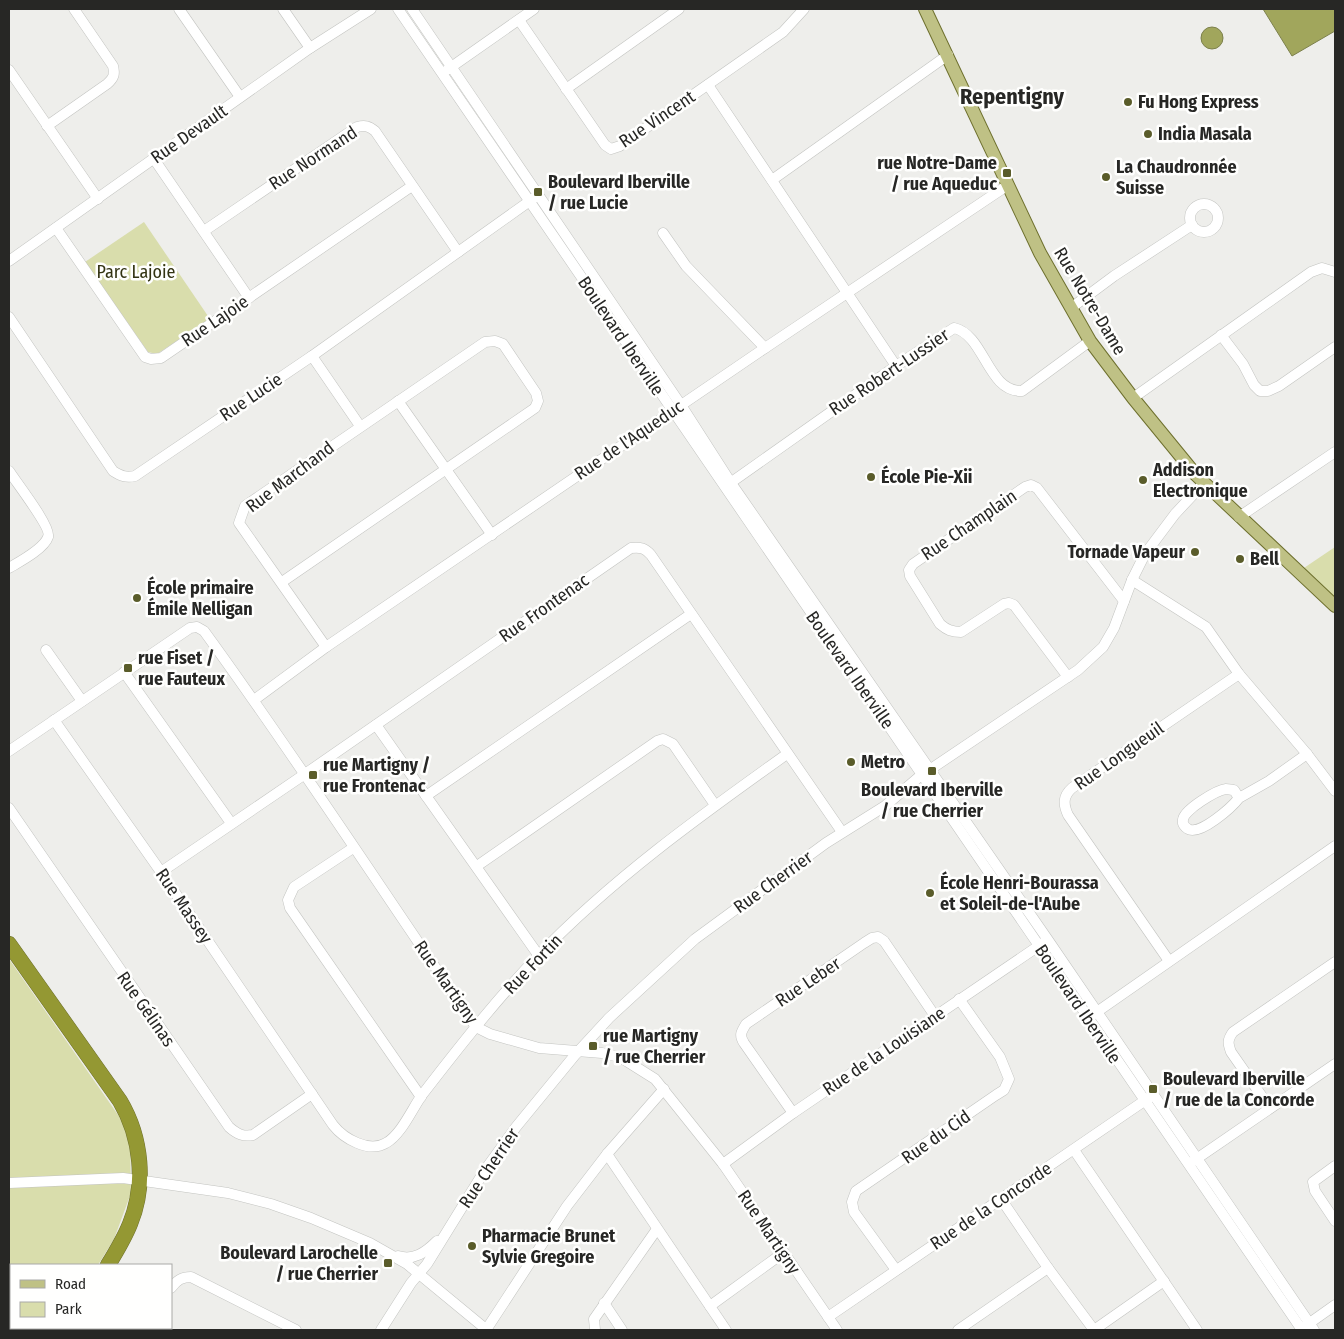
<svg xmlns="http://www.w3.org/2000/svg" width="1344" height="1339" font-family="'Fira Sans Condensed',sans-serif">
<rect width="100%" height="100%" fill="#eeeeeb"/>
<g fill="#d9ddac">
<polygon points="144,222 210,319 157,354 148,352 85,262"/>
<polygon points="1335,547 1335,606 1298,572"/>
<polygon points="9,959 130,1132 131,1193 114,1239 98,1265 11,1265 11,1328 59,1328 57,1330 9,1330"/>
</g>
<g fill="#a1a65c" stroke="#7c804c">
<polygon points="1263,9 1335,9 1335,31 1292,56"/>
<circle cx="1212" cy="38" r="11"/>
</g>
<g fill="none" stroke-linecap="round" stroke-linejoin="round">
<defs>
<g id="minor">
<polyline points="179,9 240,97"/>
<polyline points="283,9 310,48"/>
<polyline points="398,9 1302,1330"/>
<polyline points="412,9 681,405 731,483 1048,940 1314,1330"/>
<polyline points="519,20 605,145 611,149 620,146 783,32 804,9"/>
<polyline points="9,70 98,199"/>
<polyline points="447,70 534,9"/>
<polyline points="708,85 896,366"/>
<polyline points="566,89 679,9"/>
<path d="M47,126L107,84C114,78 115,74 113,66L74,9"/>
<polyline points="154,159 249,298"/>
<polyline points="772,180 948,55"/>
<circle cx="1204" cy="218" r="14"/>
<polyline points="56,228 145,357 151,359 161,358 412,186"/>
<path d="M204,231L357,127C365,125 369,126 375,131L458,252"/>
<polyline points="663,233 686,266 765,348"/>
<polyline points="9,261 310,48 371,9"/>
<polyline points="1071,308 1114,276 1192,225"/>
<path d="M9,317L113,471C121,476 126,478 135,476L312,356L534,198"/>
<polyline points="1221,335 1243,364 1254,385 1260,391 1268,391 1279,386 1335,347"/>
<polyline points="312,356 360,426"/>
<polyline points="1133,398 1311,272 1322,268 1335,272"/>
<polyline points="398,401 492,535"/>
<path d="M9,471C16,482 52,528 48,537C44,549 19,562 9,568"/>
<path d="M726,486L896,366L954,328C985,335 987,392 1022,391L1090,341"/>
<polyline points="1239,517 1335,452"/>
<polyline points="1132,580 1206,627 1239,674 1307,754 1335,791"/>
<polyline points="282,582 535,408 538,401 536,393 503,344 495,341 485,342 245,506 239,523 326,647"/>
<polyline points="46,650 82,701"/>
<polyline points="124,672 231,823"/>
<path d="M1068,677L1014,605L1009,603L1004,604L961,632C952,632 947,630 940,624L910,576L909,570L913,564L1025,487L1031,485L1037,488L1124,601"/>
<polyline points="254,700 326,647 765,348 1008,185"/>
<path d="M54,720L161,872L333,1125C344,1139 369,1153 386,1143C401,1135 412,1109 422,1095C459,1047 496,1000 538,956C612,879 700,816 787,754"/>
<polyline points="376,725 539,956"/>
<path d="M9,751L190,628L197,627L204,631C298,760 385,895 476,1027L490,1034L539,1048L602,1053L620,1057L655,1079L723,1164L837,1330"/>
<polyline points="426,796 691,614"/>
<path d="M1239,798C1232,807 1200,836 1188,829C1185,827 1182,824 1183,820C1183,810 1217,790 1226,789C1229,789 1231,790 1234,790L1239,798L1269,781L1307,754"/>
<path d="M9,808L229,1127C237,1134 243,1137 253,1135L312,1094"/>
<polyline points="353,848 294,887 288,900 290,908 421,1097"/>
<polyline points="477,866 657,741 663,739 673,744 715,805"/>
<path d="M161,872L305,774L631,548C641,547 645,548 651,555L842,832"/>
<path d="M1169,961L1068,815C1063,804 1063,796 1072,788L1239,674"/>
<polyline points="1091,1016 1335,846"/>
<path d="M1270,1108L1231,1052C1228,1044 1227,1040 1233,1032L1335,962"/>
<path d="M793,1113L744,1043C739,1035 741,1032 746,1024L864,943L872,938L878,937L884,941L935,1016"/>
<polyline points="1074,1150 1197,1330"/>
<polyline points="607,1154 726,1330"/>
<polyline points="1192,1162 1335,1064"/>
<polyline points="723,1164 793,1113 1043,943"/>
<polyline points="1335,1166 1313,1182 1315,1191 1335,1221"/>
<polyline points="9,1183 123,1178 228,1193 271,1204 311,1218 370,1243 407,1264 487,1330"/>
<polyline points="1001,1199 1048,1268 1094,1330"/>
<path d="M398,1256C414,1261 426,1252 437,1241"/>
<polyline points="896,1270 854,1212 852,1202 856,1191 996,1095 1004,1090 1009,1079 1000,1057 959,999"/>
<path d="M171,1288C177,1280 182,1277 191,1277L296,1330"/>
<polyline points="604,1303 622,1330"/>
<polyline points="710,1306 783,1253"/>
<polyline points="828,1317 1150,1097"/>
<polyline points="1304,1327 1335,1305"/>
<polyline points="146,1330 147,1328"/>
<polyline points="381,1330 411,1283 427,1264 485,1170 516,1127 575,1055 609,1018 695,939 826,843 885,806 919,777 1078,670 1103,647 1114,628 1132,580 1145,554 1175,514 1204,483"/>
<polyline points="486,1330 567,1206 607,1154 664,1089"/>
<polyline points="595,1330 594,1319 657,1229"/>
<polyline points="958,1330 1048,1268"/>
<polyline points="1094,1330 1164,1281"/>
</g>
<polyline id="major" points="925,9 1040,253 1090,341 1133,398 1196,475 1335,606"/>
<g id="highway">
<path d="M9,944L120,1101C142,1138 146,1185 130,1224C124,1239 116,1252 108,1265"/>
<polyline points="68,1330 70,1328"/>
</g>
</defs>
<use href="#minor" stroke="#c3c4c1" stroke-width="11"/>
<use href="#major" stroke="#6e702e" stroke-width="14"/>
<use href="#highway" stroke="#6e702e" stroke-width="16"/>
<use href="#minor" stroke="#fff" stroke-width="10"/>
<use href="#major" stroke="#bfc185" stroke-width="12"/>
<use href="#highway" stroke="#949833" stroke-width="15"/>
</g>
<g fill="#5a5c2a" stroke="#fffffe" stroke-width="2">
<circle cx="1128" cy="102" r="5"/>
<circle cx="1148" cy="134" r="5"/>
<rect x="1002" y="168" width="10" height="10" rx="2.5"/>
<circle cx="1106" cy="177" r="5"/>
<rect x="533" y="187" width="10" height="10" rx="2.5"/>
<circle cx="871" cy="477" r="5"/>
<circle cx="1143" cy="480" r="5"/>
<circle cx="1195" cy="552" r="5"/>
<circle cx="1240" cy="559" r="5"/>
<circle cx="137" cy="598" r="5"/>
<rect x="123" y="663" width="10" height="10" rx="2.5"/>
<circle cx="851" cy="762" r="5"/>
<rect x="927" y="766" width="10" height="10" rx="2.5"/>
<rect x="308" y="770" width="10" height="10" rx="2.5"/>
<circle cx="930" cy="893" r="5"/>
<rect x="588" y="1041" width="10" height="10" rx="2.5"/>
<rect x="1148" y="1084" width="10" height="10" rx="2.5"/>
<circle cx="472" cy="1246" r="5"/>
<rect x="383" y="1258" width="10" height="10" rx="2.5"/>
</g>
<g text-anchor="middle" stroke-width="5" stroke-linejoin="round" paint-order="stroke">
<g font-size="18" font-weight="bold" fill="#272725" stroke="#fffffe" text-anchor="start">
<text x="1138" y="108">Fu Hong Express</text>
<text x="1158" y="140">India Masala</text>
<text x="997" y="169" text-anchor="end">rue Notre-Dame<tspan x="997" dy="21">/ rue Aqueduc</tspan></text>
<text x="1116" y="173">La Chaudronnée<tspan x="1116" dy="21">Suisse</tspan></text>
<text x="548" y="188">Boulevard Iberville<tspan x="548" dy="21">/ rue Lucie</tspan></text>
<text x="1153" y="476">Addison<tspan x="1153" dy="21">Electronique</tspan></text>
<text x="881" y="483">École Pie-Xii</text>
<text x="1185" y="558" text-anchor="end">Tornade Vapeur</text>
<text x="1250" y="565">Bell</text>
<text x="147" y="594">École primaire<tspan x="147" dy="21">Émile Nelligan</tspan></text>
<text x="138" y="664">rue Fiset /<tspan x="138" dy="21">rue Fauteux</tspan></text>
<text x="861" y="768">Metro</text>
<text x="323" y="771">rue Martigny /<tspan x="323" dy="21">rue Frontenac</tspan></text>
<text x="932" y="796" text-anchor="middle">Boulevard Iberville<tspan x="932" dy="21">/ rue Cherrier</tspan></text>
<text x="940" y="889">École Henri-Bourassa<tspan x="940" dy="21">et Soleil-de-l'Aube</tspan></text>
<text x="603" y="1042">rue Martigny<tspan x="603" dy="21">/ rue Cherrier</tspan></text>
<text x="1163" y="1085">Boulevard Iberville<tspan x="1163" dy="21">/ rue de la Concorde</tspan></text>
<text x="482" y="1242">Pharmacie Brunet<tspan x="482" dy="21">Sylvie Gregoire</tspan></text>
<text x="378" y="1259" text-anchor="end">Boulevard Larochelle<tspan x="378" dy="21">/ rue Cherrier</tspan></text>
</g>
<g font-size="18" fill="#272725" stroke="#fffffe">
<text transform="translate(657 119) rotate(-34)" y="6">Rue Vincent</text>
<text transform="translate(189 134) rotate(-35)" y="6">Rue Devault</text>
<text transform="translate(313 158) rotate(-33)" y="6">Rue Normand</text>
<text transform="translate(1090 301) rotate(59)" y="6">Rue Notre-Dame</text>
<text transform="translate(215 321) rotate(-34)" y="6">Rue Lajoie</text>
<text transform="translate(621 336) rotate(56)" y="6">Boulevard Iberville</text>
<text transform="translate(889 372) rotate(-34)" y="6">Rue Robert-Lussier</text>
<text transform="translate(251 397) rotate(-34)" y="6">Rue Lucie</text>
<text transform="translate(629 440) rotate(-34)" y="6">Rue de l'Aqueduc</text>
<text transform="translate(290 477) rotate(-37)" y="6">Rue Marchand</text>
<text transform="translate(969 525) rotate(-34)" y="6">Rue Champlain</text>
<text transform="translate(544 608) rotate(-35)" y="6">Rue Frontenac</text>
<text transform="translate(850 670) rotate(55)" y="6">Boulevard Iberville</text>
<text transform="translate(1119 756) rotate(-35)" y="6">Rue Longueuil</text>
<text transform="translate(773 882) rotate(-36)" y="6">Rue Cherrier</text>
<text transform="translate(184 906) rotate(56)" y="6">Rue Massey</text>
<text transform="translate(533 964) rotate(-46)" y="6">Rue Fortin</text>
<text transform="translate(446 982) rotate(55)" y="6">Rue Martigny</text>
<text transform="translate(808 982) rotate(-34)" y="6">Rue Leber</text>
<text transform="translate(1078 1004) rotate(56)" y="6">Boulevard Iberville</text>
<text transform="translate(146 1009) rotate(55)" y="6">Rue Gélinas</text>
<text transform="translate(884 1051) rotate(-34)" y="6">Rue de la Louisiane</text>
<text transform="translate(936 1137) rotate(-35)" y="6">Rue du Cid</text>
<text transform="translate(489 1168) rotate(-56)" y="6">Rue Cherrier</text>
<text transform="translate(991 1206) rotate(-34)" y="6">Rue de la Concorde</text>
<text transform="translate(769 1232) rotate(56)" y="6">Rue Martigny</text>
</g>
<g font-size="18" fill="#333413" stroke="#fffffe">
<text x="136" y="278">Parc Lajoie</text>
</g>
<g font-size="22" font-weight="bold" fill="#272725" stroke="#fffffe">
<text x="1012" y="104">Repentigny</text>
</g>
</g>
<rect width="1344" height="1339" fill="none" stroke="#272725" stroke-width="20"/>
<rect x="10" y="1264" width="162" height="65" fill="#fffffe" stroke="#a9a9a7"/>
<rect x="20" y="1280" width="25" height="8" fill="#bfc185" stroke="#a9a9a7"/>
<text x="55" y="1289" font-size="15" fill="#272725">Road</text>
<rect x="20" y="1302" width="25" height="15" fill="#d9ddac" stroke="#a9a9a7"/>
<text x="55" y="1314" font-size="15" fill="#272725">Park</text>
</svg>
